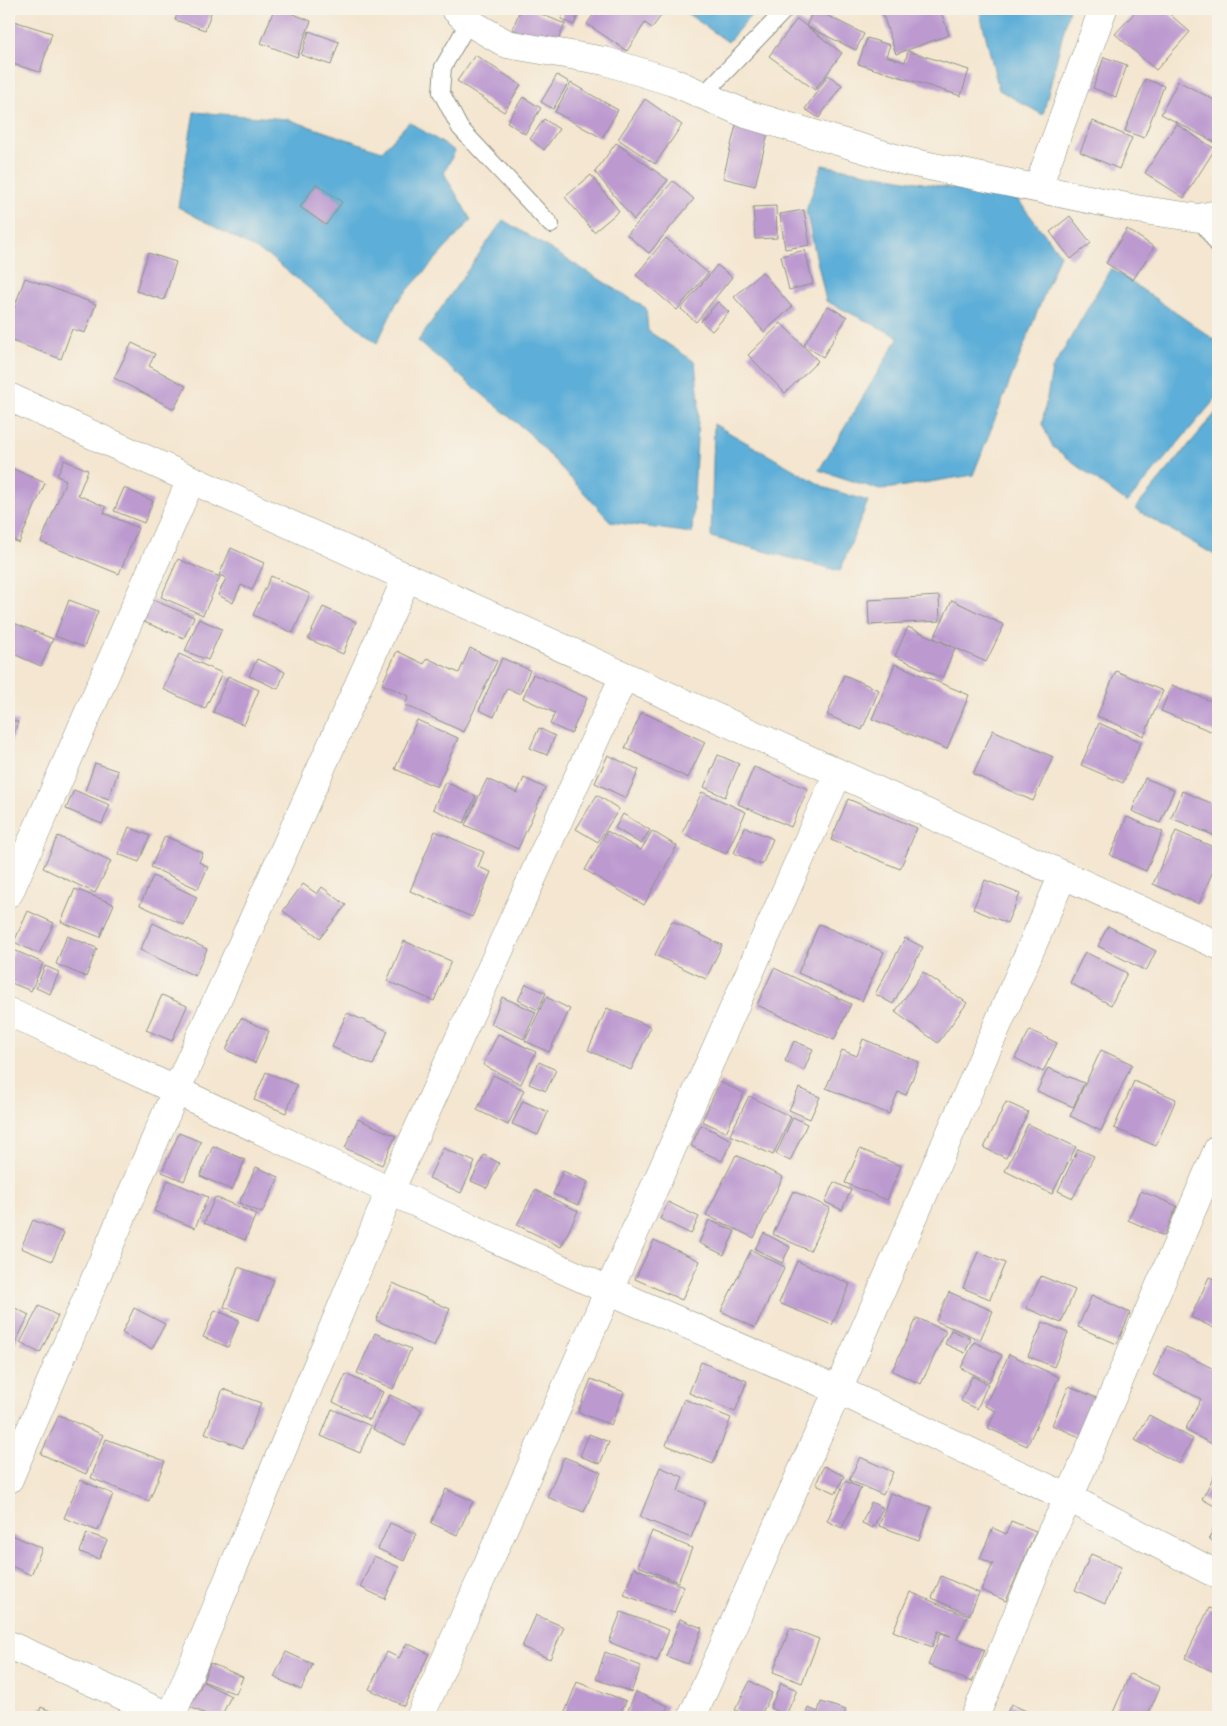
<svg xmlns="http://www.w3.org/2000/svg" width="1227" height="1726" font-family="'Libre Bodoni',serif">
<rect width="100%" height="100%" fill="#f7f3e8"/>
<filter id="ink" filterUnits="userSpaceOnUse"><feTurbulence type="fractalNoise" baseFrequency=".02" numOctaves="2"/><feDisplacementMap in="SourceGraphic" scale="10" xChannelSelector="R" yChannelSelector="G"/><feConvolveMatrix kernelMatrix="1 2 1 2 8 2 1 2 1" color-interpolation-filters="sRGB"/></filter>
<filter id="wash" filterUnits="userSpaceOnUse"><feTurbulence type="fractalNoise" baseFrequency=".0096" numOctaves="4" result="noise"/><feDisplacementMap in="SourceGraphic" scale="20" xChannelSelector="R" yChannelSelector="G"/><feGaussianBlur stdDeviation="1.12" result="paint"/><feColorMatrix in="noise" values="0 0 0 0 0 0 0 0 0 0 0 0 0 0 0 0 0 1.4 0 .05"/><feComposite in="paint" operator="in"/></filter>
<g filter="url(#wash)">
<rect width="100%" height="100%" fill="#f4e6d0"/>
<g fill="#5daed8" stroke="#3e7686" fill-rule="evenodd">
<polygon points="681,9 753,9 753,13 728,42"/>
<polygon points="979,9 1069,9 1043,115 999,90"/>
<path d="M194,112L287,119L382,151L409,122L455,151L444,173L471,220L397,302L377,343L270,257L178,207ZM316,184L342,202L326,225L300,207Z"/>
<polygon points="822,165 1018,200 1060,254 973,475 880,490 819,470 899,337 826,301 806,211"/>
<polygon points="503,220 646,308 648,331 695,362 699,400 692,533 611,522 529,433 418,341"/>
<polygon points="1111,268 1218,342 1218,396 1127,503 1053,447 1042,424 1052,370"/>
<polygon points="1218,410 1218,557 1135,509"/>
<polygon points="714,424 826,488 868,501 840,571 711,537"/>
</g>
<g id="blocks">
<g fill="#bc9ad0">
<polygon points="179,9 212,10 205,30 175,20"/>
<polygon points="274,9 281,9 311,21 297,57 261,43"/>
<polygon points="521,9 529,9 565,24 555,47 512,29"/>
<polygon points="565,9 580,9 574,25 561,19"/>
<polygon points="597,9 666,9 652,28 645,23 627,51 587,24"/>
<polygon points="814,9 864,34 856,50 806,26"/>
<polygon points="881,9 940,9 949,35 896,54"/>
<polygon points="1138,9 1164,9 1190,32 1156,70 1115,34"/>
<polygon points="797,19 842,53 815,90 769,56"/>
<polygon points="14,21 52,33 40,72 9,63 9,37"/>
<polygon points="309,31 339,42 331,65 301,55"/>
<polygon points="867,38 890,45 886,56 905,62 908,51 969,70 961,96 858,64"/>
<polygon points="475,55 521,85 504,112 457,81"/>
<polygon points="1104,57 1127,65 1116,97 1093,88"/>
<polygon points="557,75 569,82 553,109 541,102"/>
<polygon points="828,75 842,85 819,118 805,109"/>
<polygon points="1145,79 1164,86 1144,138 1125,131"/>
<polygon points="1178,81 1218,102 1218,144 1161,114"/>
<polygon points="571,83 618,110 602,138 555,112"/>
<polygon points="523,97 541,108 525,134 507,122"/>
<polygon points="645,99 682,125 655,164 618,139"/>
<polygon points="544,119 559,129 544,150 530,139"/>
<polygon points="1093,121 1132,138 1119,169 1080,152"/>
<polygon points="1176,124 1215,149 1184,198 1145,173"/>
<polygon points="736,125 768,133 755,186 723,178"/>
<polygon points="616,143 668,180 634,220 595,172"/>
<polygon points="591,175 619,211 594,232 565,197"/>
<polygon points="673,181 694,199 649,253 627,235"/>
<polygon points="316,184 342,202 326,225 300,207"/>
<polygon points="776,206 777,238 755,239 753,207"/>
<polygon points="804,210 810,245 785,249 780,214"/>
<polygon points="1070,216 1091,243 1071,259 1050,232"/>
<polygon points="1127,229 1154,247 1133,280 1106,263"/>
<polygon points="666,238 708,273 677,310 636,275"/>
<polygon points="805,250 813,284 789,290 781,256"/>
<polygon points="148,253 176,262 164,300 136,291"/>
<polygon points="717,265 732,277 696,322 681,309"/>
<polygon points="762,272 792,307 764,332 734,297"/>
<polygon points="25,278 96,304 85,333 72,329 61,359 9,340 9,322"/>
<polygon points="718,302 729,312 712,331 701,321"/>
<polygon points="828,306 847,317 823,357 804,345"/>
<polygon points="781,323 818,361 785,393 748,355"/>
<polygon points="132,343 155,354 149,366 186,386 174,409 114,378"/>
<polygon points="64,460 88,470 78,495 106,507 104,513 138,528 119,574 41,542 66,480 57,476"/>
<polygon points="9,467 45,483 19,543 9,538"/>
<polygon points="124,488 153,501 144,523 114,511"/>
<polygon points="231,548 264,563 252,590 241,585 233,603 218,595 226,578 219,575"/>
<polygon points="178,559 220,577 203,615 161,597"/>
<polygon points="271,576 310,594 293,633 253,615"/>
<polygon points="939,596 940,621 869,625 868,600"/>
<polygon points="69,600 98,611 84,647 55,636"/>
<polygon points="153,600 194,617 184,638 144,622"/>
<polygon points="952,600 1004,625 986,662 934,638"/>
<polygon points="323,607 356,622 343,654 308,639"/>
<polygon points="199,619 222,629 208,660 185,651"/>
<polygon points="9,621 53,639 41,666 9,652"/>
<polygon points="908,627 955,648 942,678 895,656"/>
<polygon points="470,648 497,661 464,732 405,705 409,696 382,684 397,651 424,664 427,658 459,673"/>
<polygon points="179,654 222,673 205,709 163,689"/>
<polygon points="502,658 530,670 520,694 507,688 494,717 479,710"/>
<polygon points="257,659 285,672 278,689 249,676"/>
<polygon points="895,664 969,695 947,749 872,719"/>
<polygon points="1116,671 1163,691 1144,736 1097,716"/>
<polygon points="533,674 587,698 571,734 550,724 555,713 523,698"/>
<polygon points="844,675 879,690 862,730 827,715"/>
<polygon points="228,676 259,690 244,725 213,712"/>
<polygon points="1172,685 1218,704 1218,734 1161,711"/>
<polygon points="642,712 705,742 688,778 625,748"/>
<polygon points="9,719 18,722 9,747"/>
<polygon points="417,720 458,738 437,787 395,769"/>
<polygon points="1099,723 1141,742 1123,783 1081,765"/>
<polygon points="539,728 555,736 547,755 530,748"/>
<polygon points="993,730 1053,757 1033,801 973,774"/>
<polygon points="608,755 639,770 626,798 595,783"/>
<polygon points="718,755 739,764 725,797 704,787"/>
<polygon points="95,763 118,771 109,799 85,791"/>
<polygon points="754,767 808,789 791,827 738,804"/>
<polygon points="524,778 545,788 518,849 465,825 487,779 517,793"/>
<polygon points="1145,778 1174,790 1160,823 1132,811"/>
<polygon points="445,782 476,796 464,823 433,809"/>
<polygon points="74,790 110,805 102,824 66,809"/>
<polygon points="1182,791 1218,806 1218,837 1171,818"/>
<polygon points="702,792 746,812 726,854 682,833"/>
<polygon points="597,795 619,809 598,842 576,829"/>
<polygon points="848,799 917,828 900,869 831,840"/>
<polygon points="623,814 650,830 641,844 615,828"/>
<polygon points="1127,817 1163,832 1146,871 1110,855"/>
<polygon points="129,827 150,836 139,862 118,854"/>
<polygon points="745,827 773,839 762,865 734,853"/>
<polygon points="435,831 484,852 478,867 491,872 472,917 410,891"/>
<polygon points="607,831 641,850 652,831 677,846 644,905 585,870"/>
<polygon points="1176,831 1218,849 1218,859 1199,904 1153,884"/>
<polygon points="58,836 111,861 95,893 43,868"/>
<polygon points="165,836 203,853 199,862 208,867 198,889 151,867"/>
<polygon points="153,876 197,897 184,925 140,905"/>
<polygon points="985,880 1020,894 1007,923 973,909"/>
<polygon points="303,884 317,894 322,887 346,905 320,938 283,911"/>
<polygon points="75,889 114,904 100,937 61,922"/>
<polygon points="28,911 54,923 39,954 14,942"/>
<polygon points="672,921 722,945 706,979 655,955"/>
<polygon points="153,923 207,949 195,976 140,950"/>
<polygon points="819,924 884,952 862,1001 798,973"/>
<polygon points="1108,926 1156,951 1146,971 1098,946"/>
<polygon points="67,936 97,948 86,977 56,964"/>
<polygon points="905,938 923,947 893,1004 875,994"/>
<polygon points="404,941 451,961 434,1001 387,981"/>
<polygon points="14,950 43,963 31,991 9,982 9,962"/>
<polygon points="1085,952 1127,973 1111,1005 1070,983"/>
<polygon points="45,966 59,972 50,994 36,988"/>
<polygon points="774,968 851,1004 834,1040 757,1005"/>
<polygon points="923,972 967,1003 938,1043 895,1012"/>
<polygon points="526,984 546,993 538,1010 518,1000"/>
<polygon points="162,995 187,1006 172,1041 146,1030"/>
<polygon points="502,997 536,1012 524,1039 491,1024"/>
<polygon points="546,997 570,1009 549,1052 525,1041"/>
<polygon points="607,1008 651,1027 631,1070 588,1050"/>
<polygon points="347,1013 388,1031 373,1065 332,1047"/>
<polygon points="241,1018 269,1031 255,1063 226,1050"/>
<polygon points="1030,1030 1057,1043 1043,1072 1015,1058"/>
<polygon points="498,1034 536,1052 521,1084 483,1065"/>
<polygon points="863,1039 919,1062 906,1095 898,1092 889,1114 826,1088 842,1050 857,1056"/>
<polygon points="794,1041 813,1049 804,1070 785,1061"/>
<polygon points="1101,1050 1132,1064 1101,1131 1070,1116"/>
<polygon points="539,1062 556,1070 546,1091 529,1084"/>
<polygon points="1048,1068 1084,1083 1073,1107 1037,1091"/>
<polygon points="266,1072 297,1085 286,1113 254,1100"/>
<polygon points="493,1075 524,1090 508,1125 477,1110"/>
<polygon points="1134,1081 1176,1099 1156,1146 1114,1128"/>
<polygon points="720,1082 744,1093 726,1132 702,1121"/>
<polygon points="799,1088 820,1097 810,1119 789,1110"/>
<polygon points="749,1096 791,1117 773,1155 730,1135"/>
<polygon points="523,1101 548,1112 538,1135 512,1124"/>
<polygon points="1006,1102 1028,1112 1006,1158 984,1148"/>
<polygon points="793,1117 807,1124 790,1161 776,1154"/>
<polygon points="358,1119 396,1136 382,1165 345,1148"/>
<polygon points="1028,1124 1076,1147 1052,1194 1005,1171"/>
<polygon points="701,1125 732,1140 722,1161 691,1146"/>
<polygon points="179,1133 201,1142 184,1181 162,1172"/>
<polygon points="213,1146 245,1160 232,1190 200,1176"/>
<polygon points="443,1148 475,1162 461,1193 429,1178"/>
<polygon points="860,1149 901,1166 887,1200 845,1183"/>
<polygon points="1078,1149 1094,1156 1073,1198 1058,1191"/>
<polygon points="484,1155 499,1163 487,1188 471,1181"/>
<polygon points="736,1155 783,1177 754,1238 706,1215"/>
<polygon points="256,1167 279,1177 262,1213 239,1203"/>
<polygon points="563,1171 588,1182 578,1205 553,1194"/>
<polygon points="168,1180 208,1197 195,1228 154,1211"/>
<polygon points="834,1182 851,1190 842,1210 825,1202"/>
<polygon points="535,1190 578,1211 561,1247 517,1225"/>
<polygon points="793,1191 830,1208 810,1251 773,1234"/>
<polygon points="1141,1191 1177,1206 1164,1236 1128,1220"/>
<polygon points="215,1197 256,1214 245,1240 204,1223"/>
<polygon points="668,1202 699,1217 691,1234 660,1219"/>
<polygon points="33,1220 64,1233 52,1261 21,1248"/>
<polygon points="709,1220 735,1231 724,1255 699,1243"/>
<polygon points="764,1233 790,1247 782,1263 755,1249"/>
<polygon points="654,1240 700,1261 682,1300 635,1279"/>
<polygon points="751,1250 785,1267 755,1328 721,1311"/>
<polygon points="978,1252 1005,1263 990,1299 963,1288"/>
<polygon points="797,1261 850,1284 832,1325 779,1303"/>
<polygon points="238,1267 274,1280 259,1320 224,1307"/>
<polygon points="1041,1276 1075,1290 1061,1323 1026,1308"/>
<polygon points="1209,1277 1218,1281 1218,1330 1191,1317"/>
<polygon points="393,1283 450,1309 434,1346 376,1320"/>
<polygon points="949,1292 993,1311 980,1340 936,1321"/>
<polygon points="1092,1295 1130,1313 1117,1344 1078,1327"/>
<polygon points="9,1305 29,1315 15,1343 9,1340"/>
<polygon points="39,1306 58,1316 40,1353 20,1343"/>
<polygon points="134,1308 165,1324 152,1349 122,1333"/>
<polygon points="215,1310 239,1320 228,1347 203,1337"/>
<polygon points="917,1318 946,1331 921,1384 892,1371"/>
<polygon points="1043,1322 1068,1333 1054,1367 1028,1356"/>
<polygon points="951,1330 971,1339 965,1353 945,1344"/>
<polygon points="375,1333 411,1349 393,1389 357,1373"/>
<polygon points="974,1342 1002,1355 989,1382 961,1368"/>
<polygon points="1167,1346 1218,1371 1218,1447 1185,1430 1201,1399 1153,1375"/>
<polygon points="1009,1354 1059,1377 1027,1446 988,1428 996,1411 985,1406"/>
<polygon points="701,1362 747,1381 735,1412 689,1393"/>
<polygon points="346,1374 383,1392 370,1420 333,1402"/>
<polygon points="972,1376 988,1384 977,1409 961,1401"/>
<polygon points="591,1379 624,1392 611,1425 578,1412"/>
<polygon points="1069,1386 1099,1399 1082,1438 1052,1425"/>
<polygon points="223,1389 261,1403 243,1448 205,1433"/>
<polygon points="390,1395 422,1410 405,1445 373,1429"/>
<polygon points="684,1399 731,1418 713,1464 666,1445"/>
<polygon points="332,1409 371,1426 360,1453 321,1436"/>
<polygon points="59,1415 103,1435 86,1474 41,1454"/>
<polygon points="1149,1415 1193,1439 1179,1464 1135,1440"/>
<polygon points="589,1434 609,1442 600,1464 580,1456"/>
<polygon points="106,1439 165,1461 149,1501 91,1478"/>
<polygon points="564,1457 601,1472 584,1512 547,1497"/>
<polygon points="860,1457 893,1472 883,1495 849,1480"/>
<polygon points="824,1466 844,1476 836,1493 816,1484"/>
<polygon points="660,1467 683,1477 678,1491 705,1502 691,1538 640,1517"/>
<polygon points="1216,1472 1218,1473 1218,1508 1202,1499"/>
<polygon points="80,1480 113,1494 98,1531 64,1518"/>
<polygon points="845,1481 861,1488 842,1528 827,1521"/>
<polygon points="446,1489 473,1501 457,1535 431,1523"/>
<polygon points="890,1493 931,1507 919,1540 879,1526"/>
<polygon points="871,1502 883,1508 873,1528 862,1523"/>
<polygon points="1218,1516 1218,1543 1209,1539"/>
<polygon points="1011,1521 1036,1531 1006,1601 981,1590 993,1564 980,1558 993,1528 1006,1534"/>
<polygon points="390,1523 416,1534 404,1561 378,1549"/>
<polygon points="652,1531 692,1548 678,1582 638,1566"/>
<polygon points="87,1533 107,1540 99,1559 80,1552"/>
<polygon points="9,1534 42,1548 31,1575 9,1565"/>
<polygon points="1091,1554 1121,1567 1105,1604 1075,1590"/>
<polygon points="374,1556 399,1567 385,1599 360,1587"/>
<polygon points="634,1568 684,1586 674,1613 624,1595"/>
<polygon points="941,1576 979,1593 969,1615 932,1598"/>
<polygon points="910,1592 967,1616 957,1639 985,1650 972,1682 928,1665 941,1633 951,1636 938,1631 932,1647 893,1631"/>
<polygon points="1209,1608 1218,1612 1218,1674 1185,1658"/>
<polygon points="621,1612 669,1630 657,1661 609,1642"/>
<polygon points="536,1615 564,1627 550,1659 522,1647"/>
<polygon points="680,1619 702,1628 688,1664 666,1656"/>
<polygon points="790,1628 819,1639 802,1683 773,1672"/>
<polygon points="407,1643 429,1654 404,1706 369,1689 387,1652 399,1658"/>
<polygon points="286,1652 313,1664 301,1690 274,1677"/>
<polygon points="605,1652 641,1666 631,1692 596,1679"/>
<polygon points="210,1663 243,1677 236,1694 203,1681"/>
<polygon points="1130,1674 1160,1687 1147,1717 1111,1717"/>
<polygon points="750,1681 772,1693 760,1717 750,1717 735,1710"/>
<polygon points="203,1682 231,1696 221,1717 212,1717 190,1707"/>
<polygon points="577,1682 626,1701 619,1717 563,1717"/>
<polygon points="781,1683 797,1690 786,1715 770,1708"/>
<polygon points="636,1692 668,1706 663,1717 625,1717"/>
<polygon points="821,1702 846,1710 843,1717 805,1717 808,1708 818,1712"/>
<polygon points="1011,1704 1039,1717 1005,1717"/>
<polygon points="41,1707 64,1717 37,1717"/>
<polygon points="325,1711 337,1717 321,1717"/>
</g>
</g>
</g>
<g filter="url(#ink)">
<use href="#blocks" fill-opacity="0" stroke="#8a9282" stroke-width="1"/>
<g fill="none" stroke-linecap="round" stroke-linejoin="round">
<defs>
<g id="service">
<polyline points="469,22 443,67 441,92 460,128 551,225"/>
<polyline points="703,95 786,9"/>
<polyline points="1199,218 1218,245"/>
</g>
<g id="minor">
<polyline points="1038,187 1103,9"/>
<polyline points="9,893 191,480"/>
<polyline points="9,1012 390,1191 608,1290 838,1390 1069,1498 1218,1575"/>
<polyline points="9,1479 176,1091 407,577"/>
<polyline points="9,1645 171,1717"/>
<polyline points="171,1717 390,1191 624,676"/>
<polyline points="420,1717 838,773"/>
<polyline points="692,1717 838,1390 1063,875"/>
<polyline points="975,1717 1051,1533 1069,1498 1218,1149"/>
</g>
<g id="tertiary">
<polyline points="455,9 469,22 507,44 605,61 673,82 746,114 905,161 1136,209 1199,218 1218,214"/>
<polyline points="9,397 1218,945"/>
</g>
</defs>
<use href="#service" stroke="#8a9282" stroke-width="18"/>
<use href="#minor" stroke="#8a9282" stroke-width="29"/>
<use href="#tertiary" stroke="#8a9282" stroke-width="29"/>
<use href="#service" stroke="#fff" stroke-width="16"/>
<use href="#minor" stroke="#fff" stroke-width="28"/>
<use href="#tertiary" stroke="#fff" stroke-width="28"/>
</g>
</g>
<rect width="1227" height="1726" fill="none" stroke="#f7f3e8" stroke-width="30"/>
</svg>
